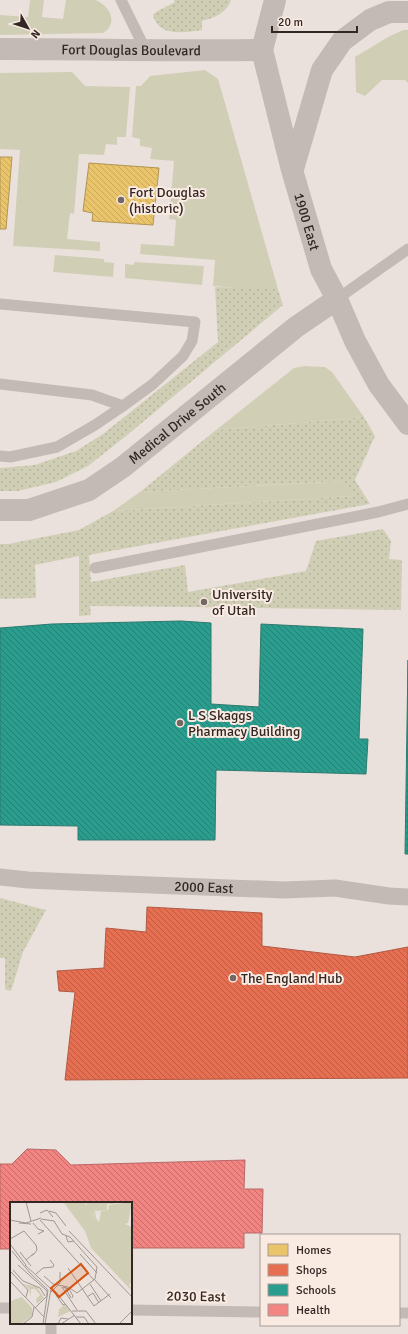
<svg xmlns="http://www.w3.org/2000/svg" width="408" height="1334" font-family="Signika,sans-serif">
<defs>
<pattern id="garden-dots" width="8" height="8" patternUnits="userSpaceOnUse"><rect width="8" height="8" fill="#d0cfb6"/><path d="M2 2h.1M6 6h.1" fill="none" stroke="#b3b29c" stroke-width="1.8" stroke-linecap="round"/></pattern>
<pattern id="homes-back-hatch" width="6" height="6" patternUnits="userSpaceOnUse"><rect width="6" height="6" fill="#e9c46a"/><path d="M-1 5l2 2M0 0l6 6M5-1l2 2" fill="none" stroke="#c8a85c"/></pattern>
<pattern id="shops-back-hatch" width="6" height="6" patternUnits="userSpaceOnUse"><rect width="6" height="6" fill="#e76f51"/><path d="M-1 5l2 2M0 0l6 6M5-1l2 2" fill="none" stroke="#bc5b43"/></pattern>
<pattern id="schools-back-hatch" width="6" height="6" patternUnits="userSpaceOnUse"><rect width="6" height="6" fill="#2a9d8f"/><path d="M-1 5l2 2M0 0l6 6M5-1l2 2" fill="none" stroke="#258075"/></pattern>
<pattern id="health-back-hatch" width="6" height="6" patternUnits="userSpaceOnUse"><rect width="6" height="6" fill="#f28482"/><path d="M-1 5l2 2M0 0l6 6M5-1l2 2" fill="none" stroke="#c56c6a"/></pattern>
</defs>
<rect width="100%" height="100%" fill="#ebe1dc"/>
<g fill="#d0cfb6">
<path d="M30,0H44L42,17L63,19L66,0C74,0 88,0 95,0C110,5 119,24 103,33L0,35V15L28,17Z"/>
<polygon points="403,30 408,30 408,83 405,80 382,80 365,96 356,92 355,57 388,37"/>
<polygon points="205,70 218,79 225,103 278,289 271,291 213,286 215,260 140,254 141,244 174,246 176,220 169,219 174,161 150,159 152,148 140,146 140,139 132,137 136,86 141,86 150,76"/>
<polygon points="72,72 85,86 130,87 126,137 117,137 117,145 106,144 104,155 79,154 74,214 70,213 67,239 100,242 100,251 13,246 20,150 0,149 0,73"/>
<polygon points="55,255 104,259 104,262 114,263 113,277 53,272"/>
<polygon points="134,262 204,266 202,285 125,278 125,264 134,265"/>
<polygon points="304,366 325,367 332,372 364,417 216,430 294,368"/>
<polygon points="345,481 353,496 113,511 140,492"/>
</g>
<g fill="url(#garden-dots)">
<path d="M174,0H231C227,13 214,18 202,21V30C185,32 159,38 153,15L156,12L175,2Z"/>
<polygon points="215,287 278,289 283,305 126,436 88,466 56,482 18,491 0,491 0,468 35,465 76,451 103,434 218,342"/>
<polygon points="364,417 375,436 355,480 370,504 89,555 91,582 185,565 188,592 306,571 316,541 383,529 391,541 389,559 402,560 401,610 192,607 90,606 91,615 79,616 79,556 35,565 36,598 0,599 0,544 8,544 79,530 113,511 353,496 344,481 140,492 216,430"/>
<polygon points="0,898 46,910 23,952 11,991 5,989 5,958 0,958"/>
</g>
<g fill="url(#homes-back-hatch)" stroke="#b29555">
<polygon points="0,157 12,157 6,229 0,229"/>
<polygon points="89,163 159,168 153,225 92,221 93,213 83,211"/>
</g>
<polygon fill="url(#shops-back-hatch)" stroke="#b15944" points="147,907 262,913 262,946 355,957 408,947 408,1078 65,1080 75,992 59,991 57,971 104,968 106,928 146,932"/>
<g fill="url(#schools-back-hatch)" stroke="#2d7a6f">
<polygon points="181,621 211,623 211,704 259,707 261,624 363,629 359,739 368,739 366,774 216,770 215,840 78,840 78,826 0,825 0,628 52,624"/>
<polygon points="408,660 408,854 405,854"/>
</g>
<polygon fill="url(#health-back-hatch)" stroke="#b96866" points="27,1149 56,1150 71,1165 245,1160 244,1189 263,1189 262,1233 244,1233 244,1248 131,1248 131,1203 11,1203 11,1249 0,1249 0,1164 12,1164"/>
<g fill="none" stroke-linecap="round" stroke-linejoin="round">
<g stroke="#c3bab6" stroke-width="11">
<polyline points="121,0 146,51"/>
<polyline points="337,299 408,249"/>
<polyline points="0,304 195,322 192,341 183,356 153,384 123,406 95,425 57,447 10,457 0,456"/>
<polyline points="0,384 92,395 123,406"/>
<polyline points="95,568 378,512 408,504"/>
<polyline points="0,1308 11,1308"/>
<polyline points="131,1310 261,1312"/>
<polyline points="399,1313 408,1313"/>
<polyline points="51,1323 51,1334"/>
</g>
<path stroke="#c3bab6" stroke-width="17" id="s1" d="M0,877L28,880L73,882L284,890L335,888L389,896L408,897"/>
<g stroke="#c3bab6" stroke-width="22">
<path id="s2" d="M275,0L262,50L292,170L321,269L337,299L355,341L379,385L408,424"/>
<path id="s3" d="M0,49C88,49 175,51 262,50"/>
<polyline points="293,169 322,70 342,41 370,20 389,12 408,12"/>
<path id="s4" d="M0,510H29L89,490L123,467L296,327L337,299"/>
</g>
</g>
<g fill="#736864" stroke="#f9eae2" stroke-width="1.5">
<circle cx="121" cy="200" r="4"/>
<circle cx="204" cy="602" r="4"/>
<circle cx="180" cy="723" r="4"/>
<circle cx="233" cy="978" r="4"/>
</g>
<g text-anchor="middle" stroke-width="4" stroke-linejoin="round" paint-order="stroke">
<g font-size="14" fill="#332724" stroke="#f9eae2">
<text dy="5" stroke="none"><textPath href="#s3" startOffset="131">Fort Douglas Boulevard</textPath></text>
<text dy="5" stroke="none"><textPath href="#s2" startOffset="229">1900 East</textPath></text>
<text dy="5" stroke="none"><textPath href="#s4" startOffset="203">Medical Drive South</textPath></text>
<text dy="5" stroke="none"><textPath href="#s1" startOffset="204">2000 East</textPath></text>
<text transform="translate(196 1296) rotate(1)" y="5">2030 East</text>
</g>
<g font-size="14" fill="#332724" stroke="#f9eae2" text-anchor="start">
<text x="129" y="197">Fort Douglas<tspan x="129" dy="16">(historic)</tspan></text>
<text x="212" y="599">University<tspan x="212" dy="16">of Utah</tspan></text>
<text x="188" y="720">L S Skaggs<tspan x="188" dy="16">Pharmacy Building</tspan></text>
<text x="241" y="983">The England Hub</text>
</g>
</g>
<g transform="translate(10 1202)">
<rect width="122" height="122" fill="#ebe1dc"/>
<path d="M49,0H75L76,4L77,0H95L87,7L85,6L84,13L80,10L84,14L80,17L86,16L89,20L91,9L98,8L99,3L122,0L118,21L115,22L122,25V81L119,82L122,89L81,46L75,29L54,1ZM13,82L27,85L34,96L27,102L26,97L30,93L25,87H21V95L19,87ZM12,95L22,106V114L11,122H0V101L3,98Z" fill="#d0cfb6"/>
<path d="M95,0L108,2H97V8L85,9L86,16L76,18L84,14L85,6L87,7Z" fill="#d0cfb6"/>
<path d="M55,102L61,109L48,115L49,107Z" fill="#d0cfb6"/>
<path fill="none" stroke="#a19792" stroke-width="1" d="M16,0L21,19M39,9L46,11L56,24M30,11L37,8L43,15M31,17L44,19L52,32L60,35L87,65L85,77L67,91L58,85L43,82L34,74M0,18L16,21L31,16M30,18L84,78M9,21L21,22M23,21L28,27L34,29L28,32M59,29L122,95M56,34L58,40L64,39M0,37L14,29L26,43L27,48L24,52M0,42L16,63M2,49L20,71L38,88L33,122M10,50L21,64M70,52L87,71M16,58L23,52H24L21,54M8,63L37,89V94L25,106M15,63L41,87L35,122M58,66L84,104L100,92M3,68L13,79L30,86L35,94M1,70L18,88L16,95M26,72L33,66L43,65L44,63L40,58M84,77L101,96M0,79L34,115M80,82L91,99M52,85L67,108M53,85L59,87L63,94L62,96M55,85L61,96M45,89L71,122M41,90L50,81V70M46,93L53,103L55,102M77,95L83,91L89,101M62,109H76L86,122M66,115H74L79,122M13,122L22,115L24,105M48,122L51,116L58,117M51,122L65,113M109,122L122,109"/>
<path fill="#d6540e" fill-opacity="0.15" stroke="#d6540e" stroke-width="2" d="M71,62L78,71L49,95L41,86Z"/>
<rect width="122" height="122" fill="none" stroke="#332724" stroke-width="2"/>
</g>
<rect x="260" y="1234" width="140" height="92" fill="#f9eae2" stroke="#aa9c96"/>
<rect x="268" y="1244" width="20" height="12" fill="#e9c46a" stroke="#aa9c96"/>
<text x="296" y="1254" font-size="12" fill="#332724">Homes</text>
<rect x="268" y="1264" width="20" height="12" fill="#e76f51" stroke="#aa9c96"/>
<text x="296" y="1274" font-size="12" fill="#332724">Shops</text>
<rect x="268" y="1284" width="20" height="12" fill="#2a9d8f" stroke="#aa9c96"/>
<text x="296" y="1294" font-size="12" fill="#332724">Schools</text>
<rect x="268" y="1304" width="20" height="12" fill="#f28482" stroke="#aa9c96"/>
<text x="296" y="1314" font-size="12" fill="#332724">Health</text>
<g transform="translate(28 28) rotate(129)" stroke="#f9eae2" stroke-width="3" paint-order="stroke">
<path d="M0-3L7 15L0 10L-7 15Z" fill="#332724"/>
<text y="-6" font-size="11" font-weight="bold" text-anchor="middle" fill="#332724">N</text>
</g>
<path d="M272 26v6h85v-6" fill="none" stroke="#332724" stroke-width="2"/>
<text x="278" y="26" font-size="12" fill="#332724" stroke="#f9eae2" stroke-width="3" paint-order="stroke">20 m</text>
</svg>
